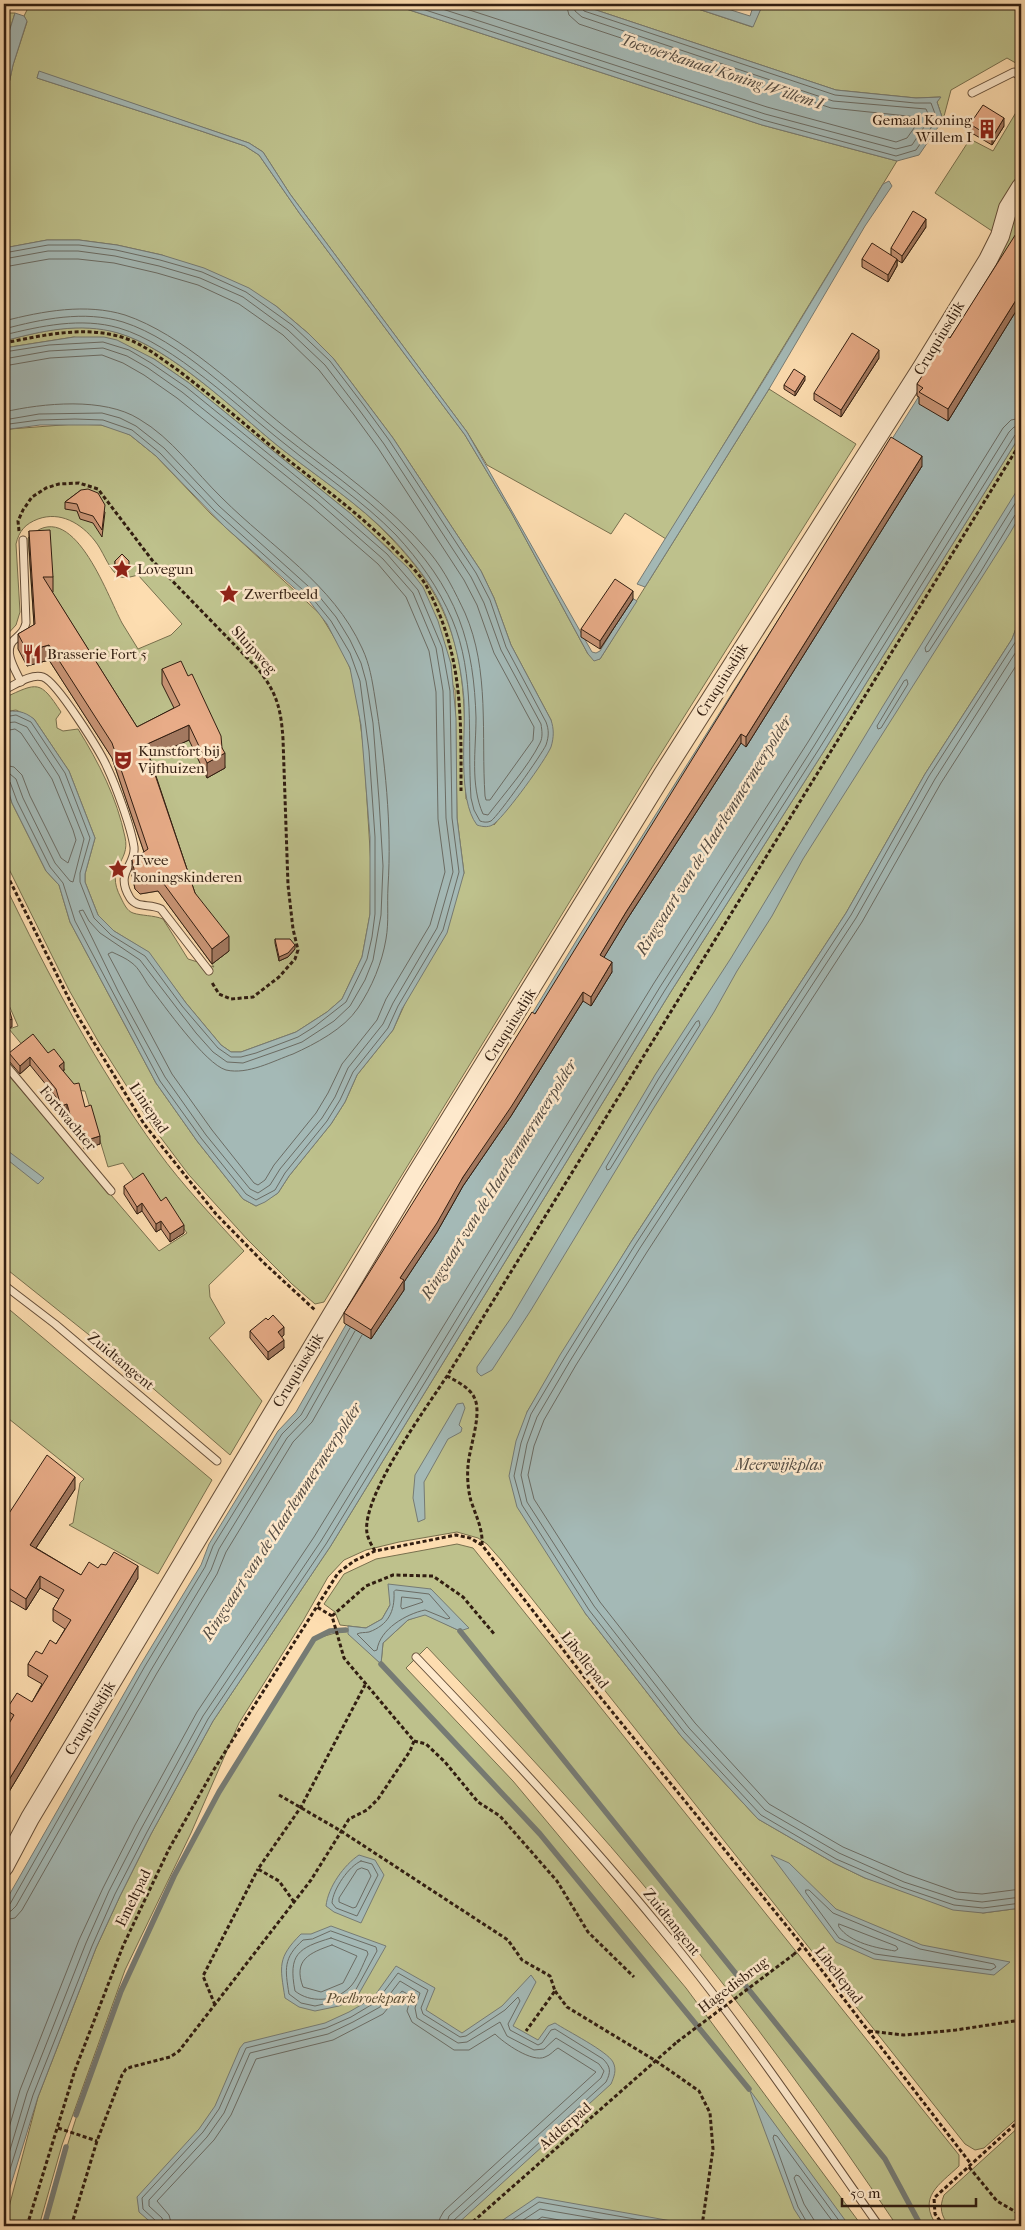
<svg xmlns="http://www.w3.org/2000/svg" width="1025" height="2230" font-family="'IM FELL French Canon',serif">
<rect width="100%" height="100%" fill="#fdddb0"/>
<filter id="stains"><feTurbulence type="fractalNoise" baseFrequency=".004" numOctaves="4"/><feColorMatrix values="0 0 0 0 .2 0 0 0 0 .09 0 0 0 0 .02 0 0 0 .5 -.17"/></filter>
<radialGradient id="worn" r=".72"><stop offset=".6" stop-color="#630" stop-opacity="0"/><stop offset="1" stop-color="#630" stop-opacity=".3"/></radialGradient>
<g fill="#bec18c" stroke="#78704e">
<path d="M30,4H391L762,125L897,161L666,539L625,513L611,534L487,465L467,432L290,194L263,152L249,143L39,72L37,78L201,131L245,146L259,155L300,214L465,435L511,512L588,654L594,660L600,659L769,389L856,444L653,766L324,1302L315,1304L292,1284L247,1239L189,1175L152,1126L98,1041L69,990L4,859V776L12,803L46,871L59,885L70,922L156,1083L197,1141L243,1199L256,1206L278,1193L289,1176L331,1124L345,1102L357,1075L393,1030L464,873L457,818L455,690L391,551L351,514L189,383L154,359L74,337L4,348V341C41,331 81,321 119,333C173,350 234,410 278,446C316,476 359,503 392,539C416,564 436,591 448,623C470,679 463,740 466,799L494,825L518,795L550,748L551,720L511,645L494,598L481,571L393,438L333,358L309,334L276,306L162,255L117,245L79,240H47L4,248V107L13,65L27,22L24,16Z"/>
<polygon points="578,4 683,4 752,27 763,4 1021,4 1021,66 1007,58 951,90 943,120 937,102 940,97 916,98 836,90"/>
<polygon points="7,13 15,13 4,48 4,24"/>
<polygon points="1021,104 1021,174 1007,193 992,231 935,193 970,139 993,151"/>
<path d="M1021,205V234L983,293C996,264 1007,234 1021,205Z"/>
<path d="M75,424L101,425L117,429L130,435L156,456L211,514L320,614L345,655L355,682L364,752L371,866L370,914L362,957L342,999L327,1012L296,1032L241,1052H231L221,1045L186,1003L148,952L114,931L98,915L85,882V874L95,838L69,771L34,719L16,710L4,712V698C38,682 40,680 61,712L56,719L57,728L63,731L78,729C99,763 117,798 125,837C131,863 104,866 121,898C124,904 127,911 133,913C142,916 153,915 163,919L188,959L214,967L158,891L140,894L135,889L132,875L148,864L112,758L49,660L28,665L35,638L28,538C72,493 107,595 122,623C127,632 133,640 138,649L171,635L182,624L138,575C130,577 122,580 116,574C107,565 103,551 95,541C81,523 60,511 38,519C25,524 19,531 16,544L20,612L16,625L4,638V434L10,429Z"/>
<polygon points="1021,434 1021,615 1012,639 925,774 846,913 631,1242 527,1412 585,1613 681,1736 758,1819 834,1863 865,1878 983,1913 1021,1908 1021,2115 984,2148 975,2150 965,2144 502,1561 487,1544 478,1538 457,1532 399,1542 366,1550 344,1560 328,1577 303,1621 239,1723 191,1833 125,1970 62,2145 39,2226 4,2226 38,2097 96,1948 120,1896 151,1834 213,1721 330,1547 670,993 824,751"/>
<path d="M4,883C48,975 97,1067 157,1150C183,1186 214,1218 244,1251L209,1285L210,1297L225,1323L209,1338L262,1401L230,1455L118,1358L4,1267V1070L159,1251L187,1233L166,1204L161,1207L137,1184L123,1163L108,1167L85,1091L73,1090L60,1074L65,1070L54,1056L24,1047L9,1029L18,1026L4,994Z"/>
<polygon points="4,1305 212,1480 158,1574 69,1525 73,1523 80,1483 84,1479 4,1415"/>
<path d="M457,1544L473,1548L959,2155V2166C939,2185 917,2197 937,2226H897C826,2120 750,2015 669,1916C593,1822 510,1735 427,1647L406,1668L513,1781L686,1988L862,2226H44C77,2104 118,1990 174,1876C214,1794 266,1717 314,1639L346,1630L381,1664L383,1643L408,1620L425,1614L460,1631L431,1589L390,1605L382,1619L366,1628L340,1625L335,1612L324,1604L344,1574L376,1559Z"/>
<path d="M1021,2125V2226H987L984,2224L981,2226H949C941,2215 939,2208 944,2195Z"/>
</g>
<g fill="#a4b9b6" stroke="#767b74">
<polygon points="391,4 578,4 836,90 916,98 941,97 937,102 943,120 919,155 897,161 762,125"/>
<polygon points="683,4 712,4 750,16 754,4 763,4 753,27"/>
<polygon points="15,13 24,16 27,21 13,65 4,107 4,48"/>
<polygon points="39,71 249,143 263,152 290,194 467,432 592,652 596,653 600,651 632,598 637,601 600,659 594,661 588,654 511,512 465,435 300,214 259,155 245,146 201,131 37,78"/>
<polygon points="889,181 892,186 865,226 769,389 645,587 637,584 767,375 883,184"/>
<polygon points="1021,234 1021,434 824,751 670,993 330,1547 213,1721 151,1834 120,1896 96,1948 38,2097 4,2207 4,1904 141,1664 201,1565 209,1544 278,1431 296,1412 391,1246 578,938"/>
<path d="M47,240H79L117,245L162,255L204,268L249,288L276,306L309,334L333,358L393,438L481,571L494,598L511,645L551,720C554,729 554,737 551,747C545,761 507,813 495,823C490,828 483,827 477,825C457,799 466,734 464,700C462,674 457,649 449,625C438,591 416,564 392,538C358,503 316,476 278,446C234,410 171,348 118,333C80,322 41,331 4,341V248Z"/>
<path d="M74,337H104L117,340L154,359L189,383L351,514L408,568L423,587L438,621L451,664L456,718L457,818L464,873L447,933L402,1009L393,1030L357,1075L345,1102L331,1124L289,1176L278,1193L265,1202L256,1206L243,1199L197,1141L156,1083L70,922L59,885L46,871L12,803L4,776V712C16,710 24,711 34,719L69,771L95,838L85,874V882L98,915L114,931L149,952L186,1003L221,1045L231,1052H241L296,1032L327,1012L342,999L362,957L370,914V837L361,725L350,668L327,624L310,602L225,527L156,456L130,435L101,425H40L10,429L4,434V348Z"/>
<polygon points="1021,484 1021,514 1010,533 803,859 772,916 737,971 714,1012 653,1109 531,1310 492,1370 481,1376 477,1372 477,1367 511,1318 655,1075 731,958 883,706"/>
<polygon points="1021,615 1021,1908 983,1913 953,1910 865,1878 834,1863 758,1819 681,1736 585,1613 517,1507 509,1476 516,1441 527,1412 560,1355 631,1242 846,913 925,774 1012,639"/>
<polygon points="4,1148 44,1178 38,1184 4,1157"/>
<polygon points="463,1403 465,1408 459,1425 462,1428 461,1432 448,1439 424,1482 425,1519 418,1522 413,1498 415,1475 457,1404"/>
<polygon points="388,1584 431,1589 469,1628 460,1631 425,1615 408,1620 383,1643 381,1664 348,1634 348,1626 366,1628 382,1619 390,1605"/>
<path d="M359,1855L375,1860L384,1875L361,1923L334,1912L326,1906C328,1887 344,1865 359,1855Z"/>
<polygon points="771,1855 789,1863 836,1909 922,1945 1010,1962 994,1975 874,1959 836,1942"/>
<path d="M331,1926L386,1946L357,1997L339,2006L315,2011L299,2007L285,1998C280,1966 277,1958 301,1934H311Z"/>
<path d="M396,1966L435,1988L426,2010L462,2033L502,2006L531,1975L536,1982L513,2026L538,2040L548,2026L555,2023C567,2031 607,2051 613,2062C617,2070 614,2077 611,2084L455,2226H155L139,2212L137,2197L199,2129L215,2106L240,2048L244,2043L325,2023L349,2012L373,1998Z"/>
<polygon points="749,2089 845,2220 849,2226 805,2226 794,2209"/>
<polygon points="537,2197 694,2225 693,2226 494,2226"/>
</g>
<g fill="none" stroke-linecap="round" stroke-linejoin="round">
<g stroke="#6b6c64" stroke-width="1">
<polyline points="407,4 763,120 896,156 916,150 937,119 931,103 915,103 835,95 584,11 580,4"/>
<polyline points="427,4 765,114 896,149 912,145 930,118 926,109 833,101 582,17 575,11 574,4"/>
<polyline points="451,4 767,107 896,142 907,138 919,121 917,117 831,108 579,24 569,15 566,4"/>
<path d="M4,253L48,245H79L116,250L160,260L202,272L246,292L292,325L330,361L365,407L389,440L476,573L490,600L506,647L546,722C549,730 549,736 546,745C542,754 499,815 491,821C487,823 483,822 480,821L474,810L471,798C467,739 476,675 452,619C438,587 420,561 396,535C363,501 322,474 285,444C239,408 174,344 119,328C81,317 41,326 4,335"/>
<path d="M4,259L48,251H78L115,256L159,266L200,278L243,297L288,330L325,365L360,411L384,444L471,577L484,603L501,650L541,724C542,731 543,737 540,743C528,767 504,794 488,815L483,814C470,785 476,749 476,718C475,684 471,650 459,619C446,585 424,555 398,529C363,494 322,466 284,436C237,399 180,340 123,322C84,310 42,319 4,329"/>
<path d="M4,267L49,259H78L114,263L157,273L198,285L239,304L283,335L319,370L354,415L378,448L464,580L477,605L494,653L534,727L533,740L490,800H486L485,796C481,736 490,670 465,613C455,592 445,571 430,553C389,504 335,468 285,427C239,390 182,334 125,315C86,303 43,311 4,321"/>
<polyline points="4,352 49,345 103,342 129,350 151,363 186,387 319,495 387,554 418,590 442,647 450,691 452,818 459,872 443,930 398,1006 388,1028 353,1072 340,1100 327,1121 285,1173 275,1190 256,1200 246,1194 201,1138 160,1081 75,921 63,883 50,867 17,801 10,782 4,779"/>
<polyline points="4,359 49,351 103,348 127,356 148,368 182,392 316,500 383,559 413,593 436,648 443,691 446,818 453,872 437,928 393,1003 383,1024 348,1068 335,1097 322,1118 280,1169 270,1185 258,1193 250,1189 206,1135 165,1077 118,991 79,911 83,910 89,921 100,933 140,960 196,1033 213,1052 227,1062 243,1063 283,1049 302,1042 334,1021 350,1006 365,980 373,960 381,915 383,866 379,800 373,723 366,681 361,663 350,640 336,617 318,595 219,506 164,448 136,426 120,418 102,413 39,414 4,420"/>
<path d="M4,366L50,358L102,355L123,363L144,375L177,398L311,506L378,564L406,597L429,651L436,692L438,819L445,872L430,925L386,999L377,1020L342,1064L328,1093L316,1113L274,1165L265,1180L258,1185L254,1183L212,1130L172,1074L108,954L112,952C118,955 126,958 132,963C139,968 144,979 149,986C164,1005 205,1064 226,1070C248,1075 273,1061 293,1054C315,1044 344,1029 358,1008C372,987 382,963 386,939C389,922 387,905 388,887C392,824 385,761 375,698C372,680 370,665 362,648C333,584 271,547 222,498C195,472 172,438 139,419C104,397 43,403 4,412"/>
<polyline points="4,428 9,424 39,420 75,419 103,420 132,430 160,453 214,510 313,599 331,621 350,653 360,681 369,751 375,837 375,914 372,937 367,959 346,1002 314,1027 298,1037 256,1053 241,1057 231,1057 218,1048 182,1006 145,956 111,935 94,918 80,882 80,873 90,838 65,773 31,722 16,715 4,717"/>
<polyline points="1021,494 925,648 926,652 929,651 980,573 1015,515 1021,512"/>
<polyline points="1021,628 1016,641 929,776 851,915 635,1245 565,1357 531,1414 521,1443 514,1476 522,1505 589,1610 684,1732 761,1815 836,1859 901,1887 954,1905 983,1908 1021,1903"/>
<polyline points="1021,644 935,779 856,918 640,1248 570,1361 537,1417 527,1444 521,1475 527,1502 594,1606 689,1728 765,1810 839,1853 904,1882 956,1899 982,1902 1021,1897"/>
<polyline points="1021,658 941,783 862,922 647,1252 576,1365 544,1420 534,1446 528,1475 534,1499 600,1602 695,1723 769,1804 843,1847 906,1874 957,1892 982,1894 1021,1889"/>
<polygon points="907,680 908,684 881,728 878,729 877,726 904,681"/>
<polyline points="4,723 15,722 27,727 59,776 84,839 73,882 70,881 55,863 23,798 16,779 10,774 4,773"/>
<polyline points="4,731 15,729 21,733 52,779 73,830 76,840 68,863 61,858 30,796 22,775 14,767 4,765"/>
<polygon points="699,1021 700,1025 610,1169 607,1170 606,1167 659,1078 696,1022"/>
<path d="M396,1590L429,1594L450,1618L447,1619L425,1610C406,1614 380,1629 377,1650L374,1651L357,1634C361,1632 364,1633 369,1632C388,1625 395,1612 394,1592Z"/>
<polygon points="402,1597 421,1599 423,1602 402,1609 401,1607"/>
<path d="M361,1861L372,1864L378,1875L357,1916L336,1908L332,1903C333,1889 349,1866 361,1861Z"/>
<polygon points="362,1868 368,1870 371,1876 356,1907 353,1908 339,1902 339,1898 357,1870"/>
<polygon points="806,1890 809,1890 833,1913 920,1949 994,1964 996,1967 991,1970 875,1954 839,1938 806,1893"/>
<polyline points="4,1906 10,1904 145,1666 205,1567 213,1546 282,1434 301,1415 350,1328"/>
<polyline points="4,1913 11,1911 16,1906 151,1670 211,1570 219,1549 287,1438 306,1418 355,1331"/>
<polyline points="4,1920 15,1918 22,1910 157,1673 217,1574 226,1552 293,1442 312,1422 362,1335"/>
<path d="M839,1924L896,1946L898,1949L895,1951C877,1948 850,1943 839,1927Z"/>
<path d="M331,1931L376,1947L377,1951L354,1993L337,2001L315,2006L301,2003L289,1994C285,1969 283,1958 303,1940L312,1939Z"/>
<path d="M331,1938L367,1951L368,1954C363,1964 357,1981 349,1988C334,2002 310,2003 295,1991C288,1954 298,1948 331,1938Z"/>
<path d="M332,1945L357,1956L343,1983L321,1992L303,1987C293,1960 309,1953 332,1945Z"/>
<polyline points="4,2145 20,2090 79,1940 103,1888 135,1825 197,1712 314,1537 654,983 808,742 1003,428 1011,420 1021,418"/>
<polyline points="4,2170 27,2093 86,1943 109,1891 141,1829 203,1716 321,1541 660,987 814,746 1009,432 1014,427 1021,426"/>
<polyline points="4,2189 33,2095 92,1946 115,1894 147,1832 208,1719 326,1544 665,990 819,749 1015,435 1021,432"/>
<path d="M158,2226L156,2221L143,2209L142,2198L203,2132L219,2109L246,2048L326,2028L351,2017L376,2002L398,1973L428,1990L421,2008L423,2014L460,2037L466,2036L505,2010L518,1997L520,2001L508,2024L510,2030L538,2045L542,2043L551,2030L555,2029L603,2059C611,2067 611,2072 606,2082L454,2220L452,2226"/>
<polyline points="164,2226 162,2218 149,2206 149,2200 207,2137 224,2113 250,2053 328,2034 353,2022 380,2007 400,1981 420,1993 415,2008 417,2018 458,2043 467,2042 500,2022 507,2036 534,2050 544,2049 556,2038 599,2064 604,2071 601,2078 449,2216 446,2226"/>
<path d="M172,2226L169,2215L157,2201L214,2140L231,2115L256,2059L333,2040L383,2014L402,1991L411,1996L407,2011L412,2022L454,2050H469L495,2034C504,2043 532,2063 545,2057C551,2055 554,2050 558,2048L596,2072L444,2211L440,2218L438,2226"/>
<polyline points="503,2226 539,2202 674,2226"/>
<polyline points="514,2226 540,2209 638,2226"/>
<polyline points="528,2226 542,2217 595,2226"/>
<polyline points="809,2226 798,2207 773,2138 774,2135 777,2136 843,2226"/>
<polyline points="816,2226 814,2220 804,2204 794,2178 796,2175 799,2176 836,2226"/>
</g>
<g stroke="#767b74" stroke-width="5.5">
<polyline points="460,1631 885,2159 921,2226"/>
<polyline points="381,1664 540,1834 749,2089"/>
<polyline points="76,2115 121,1991 174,1876 219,1792 314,1639 330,1631 346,1630"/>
<polyline points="44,2226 66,2147"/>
</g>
<defs>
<g id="service">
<polyline points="972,93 1014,72 1021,77"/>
<path d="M21,682C16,671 3,652 13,641C19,635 24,632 26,623L23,540"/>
<path d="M4,690C15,685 31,673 43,677C57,682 100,751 107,767C116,786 131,827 134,847C136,866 114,872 130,898C137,909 150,903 161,909L209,971"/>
<polyline points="4,1063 111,1191"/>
<polyline points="4,1285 55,1324 217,1461"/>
<path d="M416,1657C500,1745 583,1833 660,1927C739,2022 808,2125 879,2226"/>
</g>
<polyline id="tertiary" points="4,1867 30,1818 412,1181 663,774 921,369 988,260 1000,236 1008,208 1021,187"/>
</defs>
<use href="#service" stroke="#654e39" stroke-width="9"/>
<use href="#tertiary" stroke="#654e39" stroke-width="20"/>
<g stroke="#321e11" stroke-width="3" stroke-dasharray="4 2.5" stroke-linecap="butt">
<path d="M4,343C45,335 89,324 130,340C147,347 160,358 175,368C208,393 240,420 272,447C315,482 360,513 399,554C409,564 421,575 428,589C463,657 461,717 461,791"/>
<path d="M19,531L18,521L23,510L32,497L46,488L59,484L79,483L98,489L152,560L258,669C277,693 281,709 283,739L288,885L293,929L298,950L295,959L279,977L253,997L231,999L219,994L211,981"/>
<polyline points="4,869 77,1015 144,1124 216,1214 264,1263 316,1311"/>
<path d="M447,1376C456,1381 469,1387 474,1397C483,1413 469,1448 468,1466C467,1477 468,1490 471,1501C476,1516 483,1529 482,1545"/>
<path d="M375,1551C372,1546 368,1539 367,1533C361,1497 427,1407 447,1376L1021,442"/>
<polyline points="332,1616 366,1586 393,1575 433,1576 463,1597 495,1635"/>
<polyline points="414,1741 426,1744 445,1762 478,1802 500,1816 557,1881 588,1932 634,1977"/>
<polyline points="279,1795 341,1831 508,1940 522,1960 550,1976 555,1991 526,2031"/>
<polyline points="294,1902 279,1881 258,1869 301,1807 365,1685"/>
<polyline points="793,1955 803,1946"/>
<polyline points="555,1991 567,2007 656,2061 699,2091 710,2113 713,2149 702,2226"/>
<polyline points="215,2005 203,1976 258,1869"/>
<polyline points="869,2031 904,2035 956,2030 1021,2020"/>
<polyline points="58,2128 97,2141"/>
<polyline points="969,2167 997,2201 1021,2215"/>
<polyline points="27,2226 75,2070 123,1946 169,1849 213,1771 338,1573 354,1561 375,1551 441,1538 456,1535 470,1538 482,1545 592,1687 803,1946 971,2164"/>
<polyline points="74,2226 73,2220 97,2141 122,2075 126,2069 131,2067 170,2057 179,2051 311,1880 349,1819 367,1810 378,1799 410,1751 414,1741 344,1658 332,1616 317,1607"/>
<polyline points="468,2226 677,2042"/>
<polyline points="944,2226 935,2214 934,2198 1021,2119"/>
</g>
<use href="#service" stroke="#fee9cc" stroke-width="7"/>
<use href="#tertiary" stroke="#fee9cc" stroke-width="18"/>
<polyline stroke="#321e11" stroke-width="3" stroke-dasharray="4 2.5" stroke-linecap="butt" points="677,2042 793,1955"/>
</g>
<g fill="#c89475" stroke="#321e11">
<polygon points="970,124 1004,126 992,145 970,132"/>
<polygon points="926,227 902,263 897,260 897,266 888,282 862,267 862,259 891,255 891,248"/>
<polygon points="1021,230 1021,303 948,421 919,404 919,397 917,396 917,384 950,338"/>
<polygon points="879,358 841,417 814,400 814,393"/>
<polygon points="805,380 795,396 784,389 784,385"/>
<polygon points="922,466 746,747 741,743 626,921 604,957 612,972 591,1006 583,1001 511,1116 463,1186 437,1232 404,1282 404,1290 371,1339 344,1323 344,1313 535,1014"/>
<polygon points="81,490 105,512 102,537 93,523 80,519 77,511 65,509 65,502"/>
<polygon points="29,531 53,577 53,592 52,592 137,727 174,708 162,684 162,669 222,748 225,768 207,778 189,740 150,758 195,893 229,951 212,964 158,891 140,894 135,889 132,875 132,860 144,852 112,758 49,660 27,666 18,649 18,634 34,625 29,546"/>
<polygon points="115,561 129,571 125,575 119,575 115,571"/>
<polygon points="633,599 600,649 581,637 581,629"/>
<polygon points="275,939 295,949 288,957 279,961 275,943"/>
<polygon points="9,1053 48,1053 64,1070 63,1071 85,1107 100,1144 84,1149 80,1134 74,1135 67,1111 61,1113 56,1097 30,1065 20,1074 9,1061"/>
<polygon points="124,1186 161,1201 184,1233 170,1242 161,1229 156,1232 142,1211 137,1214 124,1194"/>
<polygon points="268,1320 284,1335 281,1337 284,1348 268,1360 250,1338 250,1331"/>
<polygon points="75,1489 36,1548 81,1575 98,1568 138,1578 4,1800 9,1724 6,1722 6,1710 32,1702 42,1684 28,1676 28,1664 56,1644 65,1629 53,1621 53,1609 59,1599 40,1588 26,1610 4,1597 4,1598 4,1521"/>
</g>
<g fill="#a2785f" stroke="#321e11">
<polygon points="1004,118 1004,126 992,145 992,138"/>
<polygon points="926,219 926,227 902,263 902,256"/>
<polygon points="897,259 897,266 888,282 888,275"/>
<polygon points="1021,292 1021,303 948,421 948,409"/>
<polygon points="879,350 879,358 841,417 841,410"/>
<polygon points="805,376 805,380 795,396 795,392"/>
<polygon points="922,456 922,466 746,747 746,737"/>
<polygon points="129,567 129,571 125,575 125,571"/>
<polygon points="633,591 633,599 600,649 600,641"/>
<polygon points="49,645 49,660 27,666 27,651"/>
<polygon points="189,725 189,740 145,760 145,745"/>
<polygon points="741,734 741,743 626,921 600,964 600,955 626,912"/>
<polygon points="225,753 225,768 207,778 207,763"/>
<polygon points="229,936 229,951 212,964 212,949"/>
<polygon points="295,945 295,949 288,957 279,961 279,957"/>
<polygon points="612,962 612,972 591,1006 591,997"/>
<polygon points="583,992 583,1001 511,1116 463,1186 437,1232 404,1282 404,1290 371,1339 371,1330 400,1278 463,1177"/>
<polygon points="12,1019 12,1027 4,1029 4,1022"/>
<polygon points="30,1057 30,1065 20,1074 20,1066"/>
<polygon points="64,1062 64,1070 59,1074 59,1066"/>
<polygon points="67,1104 67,1111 61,1113 61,1106"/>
<polygon points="80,1126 80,1134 74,1135 74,1128"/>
<polygon points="100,1136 100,1144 84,1149 84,1141"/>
<polygon points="142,1203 142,1211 137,1214 137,1207"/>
<polygon points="161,1221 161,1229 156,1232 156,1224"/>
<polygon points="184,1225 184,1233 170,1242 170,1234"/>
<polygon points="284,1327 284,1335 278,1340 278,1332"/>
<polygon points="284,1340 284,1348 268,1360 268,1352"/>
<polygon points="75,1477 75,1489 30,1557 30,1545"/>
<polygon points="138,1566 138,1578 4,1800 4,1788"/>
<polygon points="40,1576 40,1588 26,1610 26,1599"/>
</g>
<g fill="#e8ac88" stroke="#321e11">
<polygon points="983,105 1004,118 992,138 970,124"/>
<polygon points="913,211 926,219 902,256 891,248"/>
<polygon points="1019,229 1021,230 1021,292 948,409 919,392 923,388 917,384 947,336 950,338"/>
<polygon points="872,243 897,259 888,275 862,259"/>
<polygon points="852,333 879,350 841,410 814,393"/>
<polygon points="794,369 805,376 795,392 784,385"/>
<polygon points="891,437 922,456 746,737 741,734 626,912 600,955 612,962 591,997 583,992 511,1107 463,1177 437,1223 400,1278 404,1280 371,1330 344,1313 532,1012 535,1014"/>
<polygon points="88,489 98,493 105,505 102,530 93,516 80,512 77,504 65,502 81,490"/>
<polygon points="50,530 53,577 43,577 137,727 180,705 162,669 181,661 188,676 192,674 221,736 222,748 225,753 207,763 189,725 145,745 195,893 229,936 212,949 158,876 140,879 135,874 132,860 148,849 112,743 49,645 27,651 18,634 35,624 29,531"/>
<polygon points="122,554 129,561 129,567 125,571 119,571 115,567 115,561"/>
<polygon points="615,579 633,591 600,641 581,629"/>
<polygon points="275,939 290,939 295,945 288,953 279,957"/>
<polygon points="4,995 5,995 12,1019 4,1022"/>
<polygon points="33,1034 48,1053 54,1049 64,1062 59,1066 74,1084 79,1083 85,1107 91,1105 100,1136 84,1141 80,1126 74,1128 67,1104 61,1106 56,1089 30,1057 20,1066 9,1053"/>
<polygon points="143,1173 161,1201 166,1197 184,1225 170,1234 161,1221 156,1224 142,1203 137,1207 124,1186"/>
<polygon points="273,1315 284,1327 278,1332 284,1340 268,1352 250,1331 266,1318 268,1320"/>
<polygon points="47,1455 75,1477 30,1545 81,1575 89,1562 98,1568 101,1564 106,1565 114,1552 138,1566 4,1788 4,1732 14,1715 6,1710 17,1693 32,1702 48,1676 28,1664 36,1651 42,1654 50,1640 56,1644 71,1620 53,1609 64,1590 40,1576 26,1599 4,1585 4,1586 4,1521"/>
</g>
<defs>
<symbol id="building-bare" viewBox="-9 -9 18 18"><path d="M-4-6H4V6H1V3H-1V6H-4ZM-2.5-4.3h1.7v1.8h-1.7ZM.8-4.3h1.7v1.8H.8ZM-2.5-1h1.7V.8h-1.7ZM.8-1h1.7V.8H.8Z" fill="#8f2418" stroke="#fee9cc" stroke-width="2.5" paint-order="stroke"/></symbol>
<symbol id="sight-bare" viewBox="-9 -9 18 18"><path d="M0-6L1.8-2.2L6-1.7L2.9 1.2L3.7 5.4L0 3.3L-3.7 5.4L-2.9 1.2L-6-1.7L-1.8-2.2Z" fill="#8f2418" stroke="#fee9cc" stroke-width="2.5" paint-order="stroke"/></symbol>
<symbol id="restaurant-bare" viewBox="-9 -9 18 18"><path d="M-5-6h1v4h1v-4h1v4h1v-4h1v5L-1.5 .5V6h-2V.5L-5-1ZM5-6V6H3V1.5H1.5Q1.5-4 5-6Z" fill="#8f2418" stroke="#fee9cc" stroke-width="2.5" paint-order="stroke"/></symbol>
<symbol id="theatre-bare" viewBox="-9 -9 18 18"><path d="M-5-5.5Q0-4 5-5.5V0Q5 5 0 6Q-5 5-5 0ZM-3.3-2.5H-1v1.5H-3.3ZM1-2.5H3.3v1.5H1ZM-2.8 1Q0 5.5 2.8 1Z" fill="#8f2418" stroke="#fee9cc" stroke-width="2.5" paint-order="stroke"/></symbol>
</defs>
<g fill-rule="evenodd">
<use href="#building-bare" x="973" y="115" width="28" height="28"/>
<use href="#sight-bare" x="108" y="555" width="28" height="28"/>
<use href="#sight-bare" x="215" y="580" width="28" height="28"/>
<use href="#restaurant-bare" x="18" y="640" width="28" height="28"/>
<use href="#theatre-bare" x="109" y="746" width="28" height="28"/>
<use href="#sight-bare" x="104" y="855" width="28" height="28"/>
</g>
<g text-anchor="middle" stroke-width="5" stroke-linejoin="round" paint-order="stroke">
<g font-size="15" fill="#321e11" stroke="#fee9cc" text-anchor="start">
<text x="972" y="125" text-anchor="end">Gemaal Koning<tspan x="972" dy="17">Willem I</tspan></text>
<text x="137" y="574">Lovegun</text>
<text x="244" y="599">Zwerfbeeld</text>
<text x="47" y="659">Brasserie Fort 5</text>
<text x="138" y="756">Kunstfort bij<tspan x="138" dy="17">Vijfhuizen</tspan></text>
<text x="133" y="865">Twee<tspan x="133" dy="17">koningskinderen</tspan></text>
</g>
<g font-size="15" fill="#321e11" stroke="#fee9cc">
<text transform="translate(939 338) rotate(-59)" y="5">Cruquiusdijk</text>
<text transform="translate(254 650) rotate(48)" y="5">Sluipweg</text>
<text transform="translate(722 680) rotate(-58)" y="5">Cruquiusdijk</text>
<text transform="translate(510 1025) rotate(-58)" y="5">Cruquiusdijk</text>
<text transform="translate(149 1108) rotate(56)" y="5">Liniepad</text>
<text transform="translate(68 1118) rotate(50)" y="5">Fortwachter</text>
<text transform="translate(121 1361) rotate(40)" y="5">Zuidtangent</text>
<text transform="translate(298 1370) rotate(-59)" y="5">Cruquiusdijk</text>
<text transform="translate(585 1660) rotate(52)" y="5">Libellepad</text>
<text transform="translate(90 1718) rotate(-59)" y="5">Cruquiusdijk</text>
<text transform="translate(133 1898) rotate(-64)" y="5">Emeltpad</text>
<text transform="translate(672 1922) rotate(51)" y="5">Zuidtangent</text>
<text transform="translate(839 1975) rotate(52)" y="5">Libellepad</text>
<text transform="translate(733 1985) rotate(-37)" y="5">Hagedisbrug</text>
<text transform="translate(565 2126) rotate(-41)" y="5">Adderpad</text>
</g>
<g font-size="15" font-style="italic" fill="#5c4f36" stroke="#fee9cc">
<text x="371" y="2003">Poelbroekpark</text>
</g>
<g font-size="16" font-style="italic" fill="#544c43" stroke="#fee9cc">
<text transform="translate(722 71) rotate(18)" y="6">Toevoerkanaal Koning Willem I</text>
<text transform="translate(713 835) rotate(-58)" y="6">Ringvaart van de Haarlemmermeerpolder</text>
<text transform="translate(498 1179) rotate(-58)" y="6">Ringvaart van de Haarlemmermeerpolder</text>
<text x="779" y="1470">Meerwijkplas</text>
<text transform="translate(281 1521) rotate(-57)" y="6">Ringvaart van de Haarlemmermeerpolder</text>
</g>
</g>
<rect width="1025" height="2230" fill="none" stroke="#fdddb0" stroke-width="20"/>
<rect x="5" y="5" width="1015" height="2220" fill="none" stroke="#321e11" stroke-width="2.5"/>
<rect x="10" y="10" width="1005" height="2210" fill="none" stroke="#321e11"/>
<path d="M842 2198v8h134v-8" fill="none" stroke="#321e11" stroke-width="2.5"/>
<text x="850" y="2198" font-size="15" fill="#321e11" stroke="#fee9cc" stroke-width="4" paint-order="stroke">50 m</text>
<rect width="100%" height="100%" filter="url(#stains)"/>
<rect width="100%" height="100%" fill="url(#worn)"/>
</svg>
